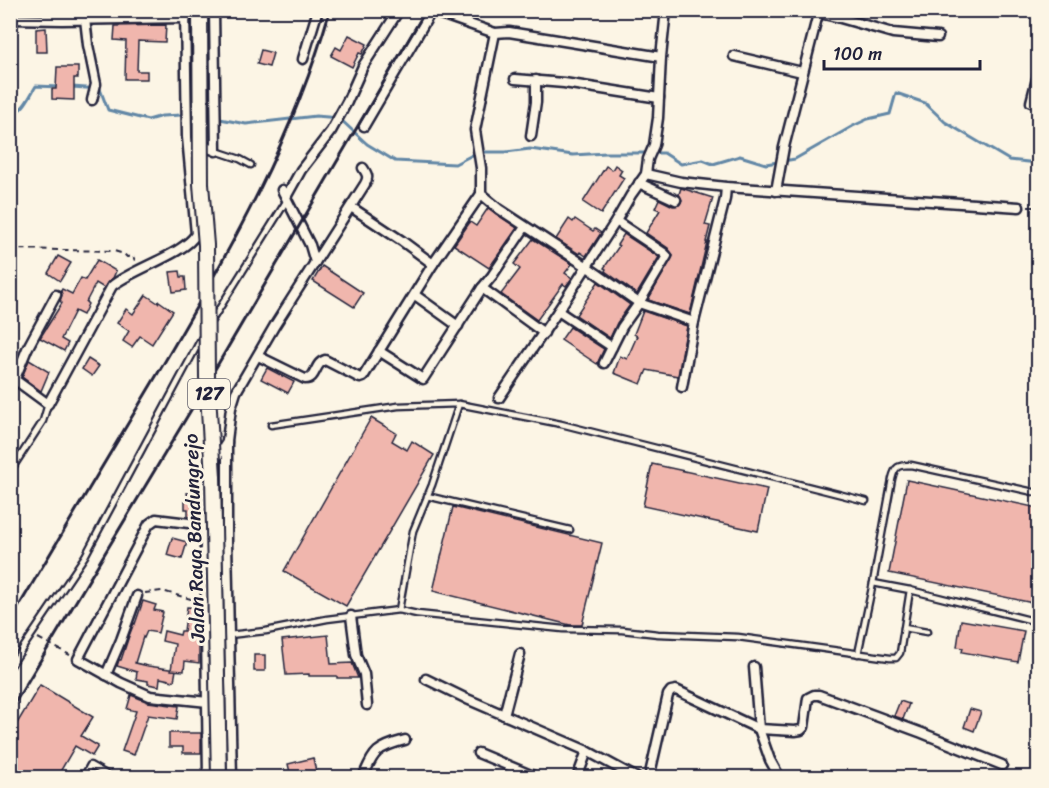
<svg xmlns="http://www.w3.org/2000/svg" width="1049" height="788" font-family="Sriracha,sans-serif">
<rect width="100%" height="100%" fill="#fcf5e5"/>
<filter id="ink" filterUnits="userSpaceOnUse"><feTurbulence type="fractalNoise" baseFrequency=".0167" numOctaves="2"/><feDisplacementMap in="SourceGraphic" scale="12" xChannelSelector="R" yChannelSelector="G"/><feConvolveMatrix kernelMatrix="1 2 1 2 8 2 1 2 1" color-interpolation-filters="sRGB"/></filter>
<g filter="url(#ink)">
<g fill="none" stroke-linecap="round" stroke-linejoin="round">
<g stroke="#6287a6" stroke-width="3">
<polyline points="72,87 100,89 108,110 148,120 162,116 182,115"/>
<path d="M10,115C24,111 29,97 36,86L59,87"/>
<polyline points="220,119 246,124 316,116 339,118 367,144 395,161 455,164 478,152 506,152 530,149 573,155 606,153 664,153 681,164 703,160 713,164 740,156 766,164 795,159 853,126 868,119 890,114 896,93 925,103 945,122 1009,160 1038,163"/>
</g>
</g>
<g fill="#f0b6ad" stroke="#22223b" stroke-width="1.5">
<polygon points="166,25 165,42 138,41 137,71 147,71 147,79 125,79 126,41 114,40 115,26"/>
<polygon points="46,28 47,52 36,52 36,29"/>
<polygon points="349,35 367,44 362,54 359,53 352,67 331,56 336,47 341,50"/>
<polygon points="261,50 273,53 269,67 257,64"/>
<polygon points="57,67 78,67 78,78 74,78 74,100 52,99 52,89 56,89"/>
<polygon points="615,165 622,170 619,175 624,178 601,214 583,202 606,166 612,170"/>
<polygon points="681,188 713,198 705,225 710,226 706,242 707,242 690,314 648,300 673,256 668,248 646,233 660,210 655,208 659,199 673,206 679,205 682,200 679,194"/>
<polygon points="488,208 517,228 489,268 454,245 470,222 476,226"/>
<polygon points="569,219 573,222 575,219 593,231 595,229 601,233 586,256 580,252 579,254 556,239"/>
<polygon points="624,234 659,257 637,294 605,271 606,269 604,268 619,246 617,245"/>
<polygon points="533,239 572,264 565,273 572,278 566,286 563,284 537,320 501,294 520,269 514,264"/>
<polygon points="58,256 71,263 60,281 48,273"/>
<polygon points="97,260 116,271 113,278 107,283 104,288 96,283 86,302 88,304 83,315 75,311 61,339 68,343 64,351 40,338 62,303 60,301 62,295 61,291 62,289 72,294 81,278 85,280"/>
<polygon points="322,266 363,293 354,307 313,281"/>
<polygon points="180,271 181,277 185,277 186,290 173,292 170,272"/>
<polygon points="598,282 630,305 617,323 610,338 576,315"/>
<polygon points="146,295 158,303 159,301 173,311 152,344 140,336 132,347 123,341 129,331 117,323 126,309 133,314"/>
<polygon points="643,311 687,326 678,376 647,370 641,384 614,373 620,356 627,359 637,336 634,334"/>
<polygon points="570,327 604,349 597,364 561,340"/>
<polygon points="88,359 99,366 92,376 82,369"/>
<polygon points="29,360 49,372 41,391 22,377"/>
<polygon points="267,368 294,382 288,393 261,379"/>
<polygon points="371,418 396,433 392,441 407,450 412,441 434,455 346,606 284,571"/>
<polygon points="652,464 767,489 758,531 643,506"/>
<polygon points="907,480 1038,508 1038,604 889,573"/>
<polygon points="196,492 195,517 188,517 188,509 185,509 185,499 188,499 187,493"/>
<polygon points="453,507 602,543 582,625 570,625 433,591"/>
<polygon points="172,538 187,542 182,559 167,555"/>
<polygon points="143,601 156,605 154,610 163,612 158,633 147,631 144,638 143,637 135,663 148,666 176,670 174,681 160,678 159,686 148,684 148,681 136,679 137,672 117,666 119,660 121,660 129,636 134,623 135,624"/>
<polygon points="187,607 199,608 199,663 185,661 184,671 171,670 175,644 162,641 164,631 180,635 181,631 184,631"/>
<polygon points="961,620 1024,631 1018,662 962,652 963,648 957,647"/>
<polygon points="328,635 331,664 352,663 358,678 337,678 337,676 309,676 309,674 286,675 282,640"/>
<rect x="254" y="655" width="11" height="16"/>
<polygon points="40,685 93,717 81,736 98,746 92,756 75,746 57,777 10,777 10,735"/>
<polygon points="131,695 148,702 179,706 177,719 148,715 134,755 122,751 136,711 127,709"/>
<polygon points="900,701 909,704 903,719 894,716"/>
<polygon points="970,709 981,712 974,731 964,727"/>
<polygon points="169,733 201,733 201,753 183,753 183,747 169,747"/>
<polygon points="313,758 317,776 310,777 291,777 288,764"/>
</g>
<g fill="none" stroke-linecap="round" stroke-linejoin="round">
<defs>
<g id="lane">
<polyline points="216,151 240,159 251,165"/>
<polyline points="211,322 287,200"/>
<polyline points="459,404 561,424 866,501"/>
<polyline points="271,425 398,406 459,404 432,485 413,531 399,610"/>
<polyline points="10,472 43,421 48,404"/>
<polyline points="427,496 570,530"/>
<polyline points="910,590 1038,622"/>
<polyline points="904,628 927,632"/>
<polyline points="229,635 266,631 327,619 399,610 417,614 563,629 622,630 658,634 738,637 890,658 896,658 900,653 910,590 873,583"/>
<path d="M858,654L873,583L892,479C895,466 898,465 911,465L1038,493"/>
<polyline points="10,667 85,556 203,335"/>
<polyline points="83,778 90,765 113,778"/>
</g>
<g id="street">
<polyline points="805,10 837,17 893,33 938,37"/>
<polyline points="432,11 495,33 509,32 661,57"/>
<polyline points="10,19 62,20 186,18"/>
<polyline points="85,19 88,45 96,84 92,100"/>
<polyline points="734,56 802,72"/>
<polyline points="303,59 318,10"/>
<polyline points="515,79 564,83 659,98"/>
<polyline points="1031,102 1038,75"/>
<polyline points="364,126 432,10"/>
<polyline points="531,136 536,102 536,80"/>
<polyline points="200,144 216,151 214,10"/>
<polyline points="646,174 681,182 726,187 1019,207"/>
<polyline points="639,183 676,200"/>
<polyline points="282,190 310,245 315,262"/>
<polyline points="776,191 784,147 818,14"/>
<polyline points="481,194 499,209 586,266 639,303 694,322"/>
<polyline points="286,197 301,170 331,131 347,102 363,66 399,10"/>
<polyline points="351,207 402,241 433,264"/>
<polyline points="482,288 544,333"/>
<polyline points="415,295 458,326"/>
<polyline points="558,311 612,347"/>
<polyline points="379,351 423,379 482,288 492,276 525,227"/>
<path d="M258,356L305,379C317,379 314,363 325,360L360,378L363,377L433,264L481,194V168L475,130L495,33"/>
<polyline points="604,363 622,327 639,303 667,256 664,253 616,221"/>
<path d="M10,381L18,382L48,404L112,286C132,269 185,254 196,234L187,137L185,10"/>
<polyline points="14,381 27,349 56,295"/>
<polyline points="682,387 694,322 725,199 726,187"/>
<polyline points="499,398 558,311 616,221 631,195 646,174 648,159 654,145 658,118 661,57 666,10"/>
<polyline points="205,525 156,519 149,524 78,659 121,683 150,696 208,702"/>
<polyline points="351,616 356,655 364,674 367,705"/>
<polyline points="754,667 759,729 770,760 780,778"/>
<polyline points="106,675 121,640 137,596"/>
<polyline points="426,679 467,699 587,751 637,778"/>
<polyline points="504,715 520,654"/>
<polyline points="478,753 538,778"/>
<polyline points="208,778 204,477 227,442"/>
<path d="M232,778L227,541V441L231,408L236,392L275,325L365,184C369,177 367,174 363,168"/>
<path d="M363,778C373,751 378,747 405,740"/>
<polyline points="577,778 587,751"/>
<polyline points="649,778 668,695 671,691 676,690 759,729 795,731 801,730 804,727 808,698 814,695 819,695 922,733 1002,765"/>
</g>
</defs>
<use href="#lane" stroke="#22223b" stroke-width="9"/>
<use href="#street" stroke="#22223b" stroke-width="13"/>
<g stroke="#22223b" stroke-width="2" stroke-dasharray="6 4.5" stroke-linecap="butt">
<polyline points="1028,207 1038,207"/>
<polyline points="10,249 114,251 124,254 127,257 133,256 135,261"/>
<polyline points="145,593 162,591 198,601"/>
<polyline points="38,638 70,655"/>
</g>
<use href="#lane" stroke="#fcf5e5" stroke-width="4.5"/>
<use href="#street" stroke="#fcf5e5" stroke-width="8"/>
<g stroke="#22223b" stroke-width="3">
<path d="M10,621C62,535 113,449 164,363C231,249 293,139 330,10"/>
<polyline points="10,711 194,405 426,10"/>
</g>
<defs>
<polyline id="primary-bridge" points="200,10 201,184 206,245 207,377 213,477 219,778"/>
</defs>
<use href="#primary-bridge" stroke="#22223b" stroke-width="18" stroke-linecap="butt"/>
<use href="#primary-bridge" stroke="#fcf5e5" stroke-width="14"/>
</g>
</g>
<g text-anchor="middle" stroke-width="6" stroke-linejoin="round" paint-order="stroke">
<rect fill="#fcf5e5" stroke="#63616e" stroke-width="1.5" x="188" y="379" width="42" height="30" rx="4.5"/>
<g font-size="18" font-weight="bold" fill="#22223b">
<text x="209" y="400">127</text>
</g>
<g font-size="20" fill="#22223b" stroke="#fcf5e5">
<text transform="translate(194 538) rotate(-92)" y="7">Jalan Raya Bandungrejo</text>
</g>
</g>
<rect width="1049" height="788" fill="none" stroke="#fcf5e5" stroke-width="36"/>
<rect x="18" y="18" width="1013" height="752" fill="none" stroke="#22223b" stroke-width="2" filter="url(#ink)"/>
<path d="M824 60v9h156v-9" fill="none" stroke="#22223b" stroke-width="3"/>
<text x="833" y="60" font-size="18" fill="#22223b" stroke="#fcf5e5" stroke-width="4.5" paint-order="stroke">100 m</text>
</svg>
